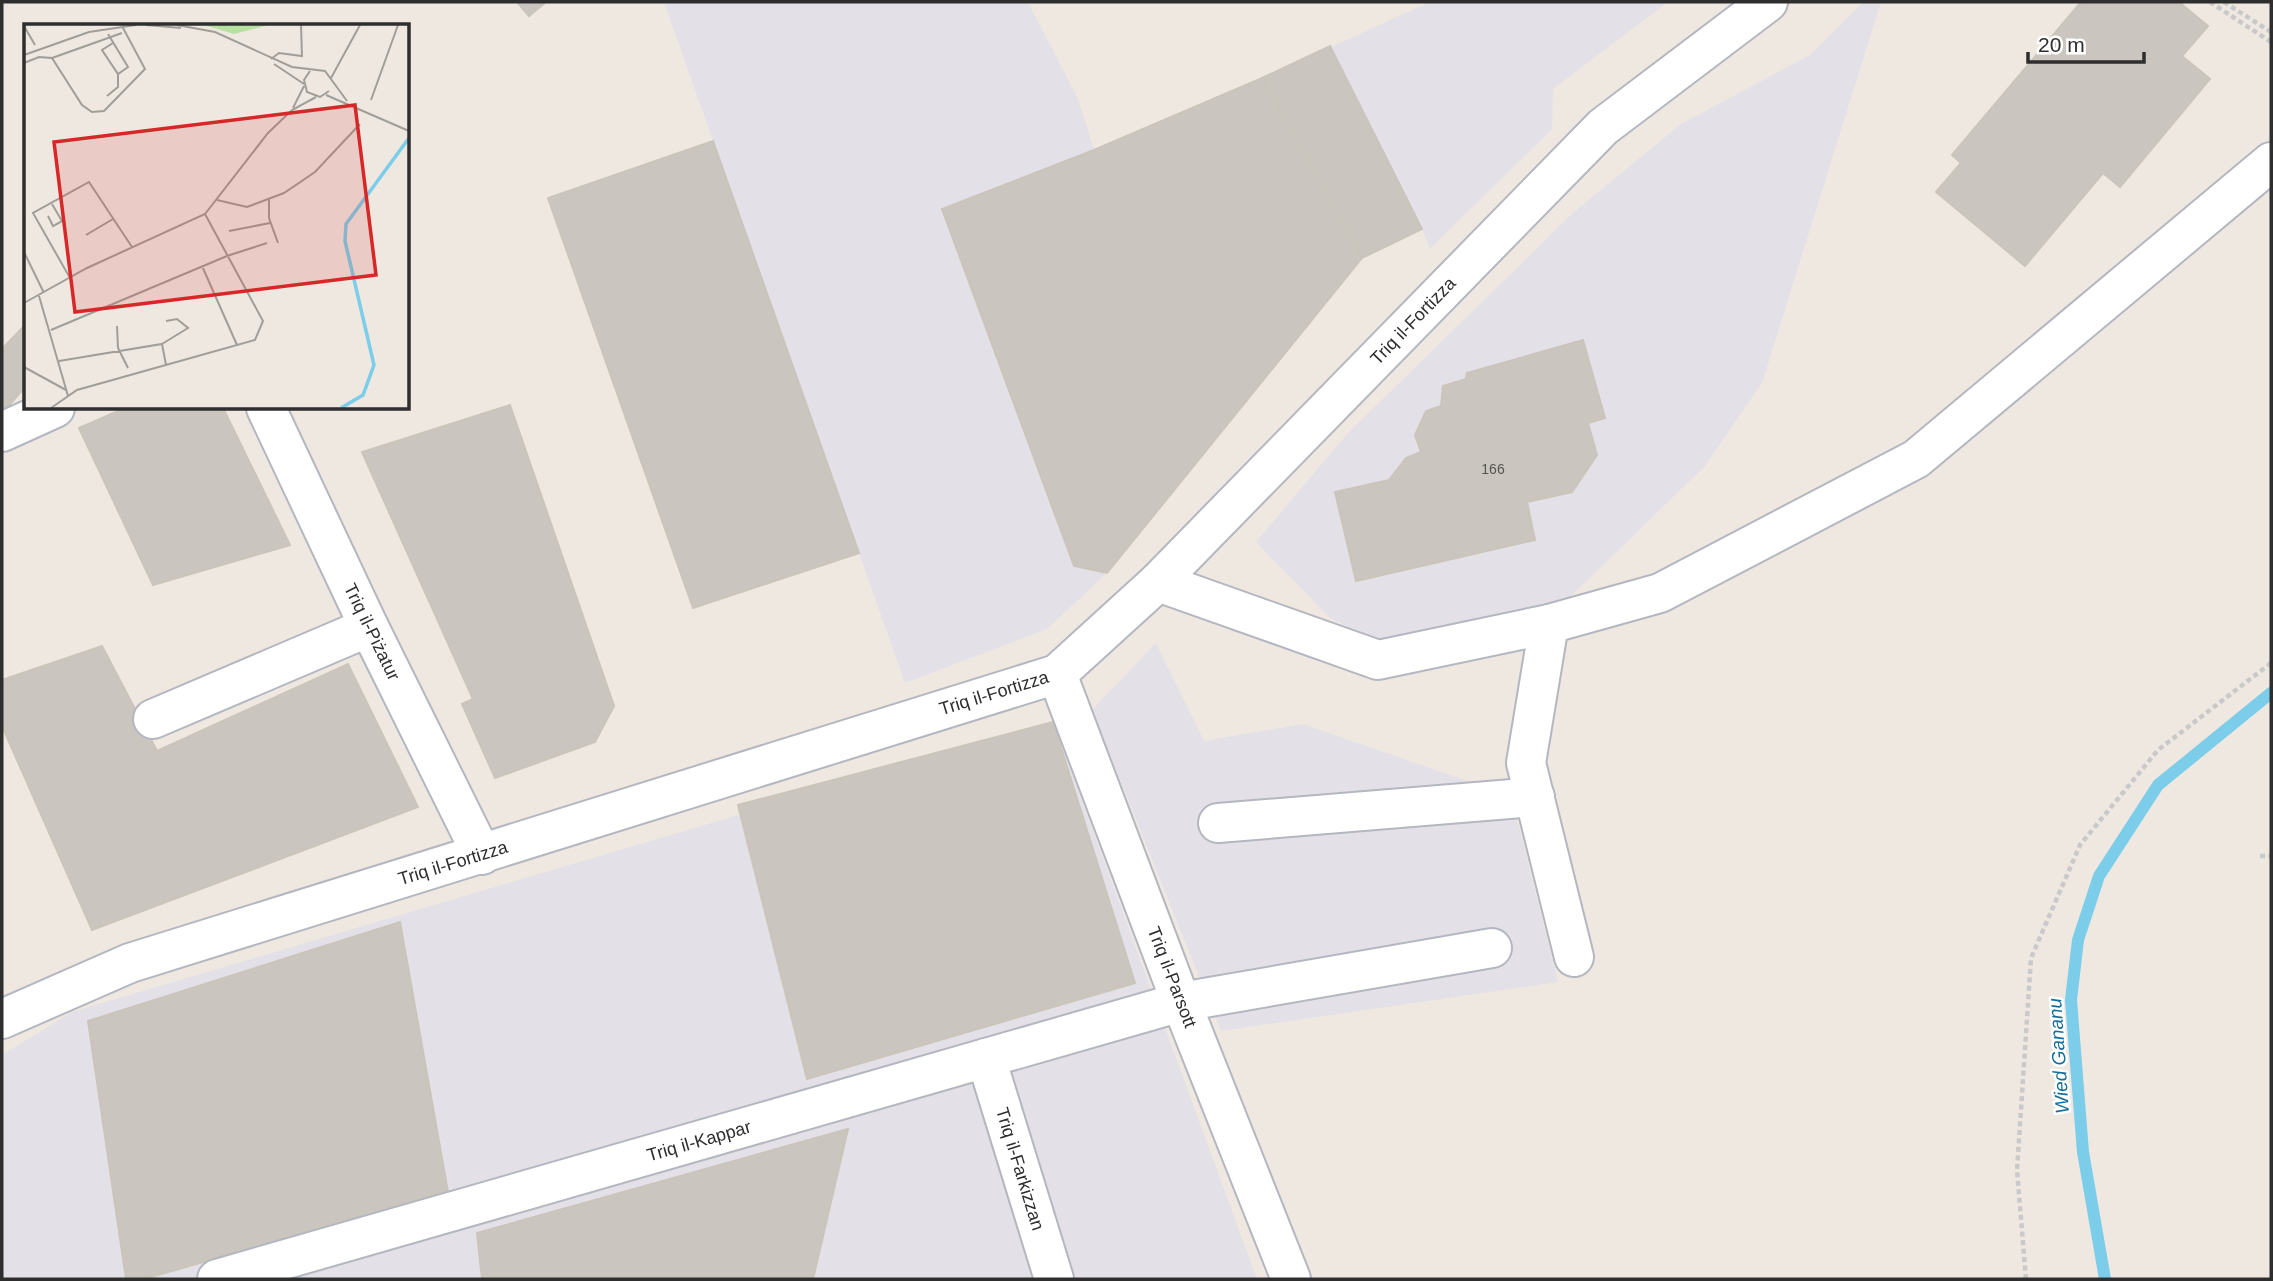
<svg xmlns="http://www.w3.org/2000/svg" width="2273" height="1281" font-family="Arial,sans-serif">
<rect width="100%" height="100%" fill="#eee8e1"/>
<g fill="#e3e1e7">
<polygon points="668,2 1028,2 1079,101 1094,150 1262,78 1430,2 1668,2 1553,89 1552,129 1430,249 1422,229 1362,258 1107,573 1047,629 905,683 665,5"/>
<polygon points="1863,2 1881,2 1762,383 1704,467 1568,599 1440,634 1378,640 1331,619 1256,542 1348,433 1574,212 1681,124 1810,55"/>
<polygon points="1156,643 1204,741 1303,724 1485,787 1518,823 1558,982 1221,1031 1092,710"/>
<polygon points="1053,722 1257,1279 2,1279 2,1055 72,1012"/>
</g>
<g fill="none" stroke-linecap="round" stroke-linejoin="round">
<polyline stroke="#7bcde9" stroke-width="12" points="2105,1279 2083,1152 2071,1000 2078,940 2099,876 2158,785 2271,693"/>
</g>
<g fill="#cac6bf" stroke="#cac4ba" stroke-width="2">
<polygon points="517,2 546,2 529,16"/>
<polygon points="2081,2 2179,2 2208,26 2182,56 2210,79 2120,187 2103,173 2025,266 1936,192 1961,163 1952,155"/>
<polygon points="1330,46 1422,229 1362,258 1262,78"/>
<polygon points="1262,78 1362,258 1107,573 1074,566 942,209 1094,150"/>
<polygon points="713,141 859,553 693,608 548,198"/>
<polygon points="26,324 26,386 2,413 2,349"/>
<polygon points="1583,340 1605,418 1588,423 1597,455 1572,492 1527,502 1535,540 1356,581 1335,492 1389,480 1406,458 1421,452 1415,435 1426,411 1441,406 1443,386 1466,379 1467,373"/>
<polygon points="510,405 614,706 595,742 495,778 462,704 473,699 362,452"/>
<polygon points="125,408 223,408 290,545 153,585 79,428"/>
<polygon points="102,646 157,751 348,664 418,807 92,930 2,726 2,680"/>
<polygon points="1053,722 1135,983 807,1079 738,805"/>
<polygon points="400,922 448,1192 144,1279 126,1279 88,1021"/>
<polygon points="848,1129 813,1279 482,1279 477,1233"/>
</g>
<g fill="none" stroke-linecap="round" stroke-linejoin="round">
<defs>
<g id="minor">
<polyline points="266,408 369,627 482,855"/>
<polyline points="2,432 55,408"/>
<polyline points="1158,582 1378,660 1549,624 1660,593 1916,459 2271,162"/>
<polyline points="1549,624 1526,763 1574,957"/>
<polyline points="1057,674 1181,1002 1291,1279"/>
<polyline points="153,719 369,627"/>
<polyline points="1218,823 1535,797"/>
<polyline points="2,1019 130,963 1057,674 1158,582 1603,127 1768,2"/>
<polyline points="986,1058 1054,1279"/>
<polyline points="217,1279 1181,1002 1492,948"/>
</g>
</defs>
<use href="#minor" stroke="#b4b7c0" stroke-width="42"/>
<g stroke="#c9c9c9" stroke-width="4.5" stroke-dasharray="5 3.5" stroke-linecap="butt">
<polyline points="2210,2 2271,42"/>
<polyline points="2224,2 2271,32"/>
<polyline points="2260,856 2271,856"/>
<polyline points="2026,1279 2017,1170 2031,958 2080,845 2158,750 2271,663"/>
</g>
<use href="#minor" stroke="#fff" stroke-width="38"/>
</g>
<g text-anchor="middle" stroke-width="5" stroke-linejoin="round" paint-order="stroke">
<g font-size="14" fill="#555452">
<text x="1493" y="474">166</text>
</g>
<g font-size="18" fill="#2e2e2e" stroke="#fff">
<text transform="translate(1413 321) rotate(-46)" y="6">Triq il-Fortizza</text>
<text transform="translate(372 632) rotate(64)" y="6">Triq il-Piżatur</text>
<text transform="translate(994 693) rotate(-17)" y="6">Triq il-Fortizza</text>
<text transform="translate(453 863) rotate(-17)" y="6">Triq il-Fortizza</text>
<text transform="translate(1172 977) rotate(69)" y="6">Triq il-Parsott</text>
<text transform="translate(699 1141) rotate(-16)" y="6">Triq il-Kappar</text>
<text transform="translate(1020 1169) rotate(73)" y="6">Triq il-Farkizzan</text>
</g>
<g font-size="19" font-style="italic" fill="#156d9a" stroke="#fff">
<text transform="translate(2058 1056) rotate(-94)" y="7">Wied Gananu</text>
</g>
</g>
<g transform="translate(24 24)">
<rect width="385" height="385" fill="#eee8e1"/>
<path d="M180,1H245L210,10Z" fill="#b7e1a1"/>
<path fill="none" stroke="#7bcde9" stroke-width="3.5" d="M317,384L339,371L350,341L321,217L322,200L385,114"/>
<path fill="none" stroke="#a19e99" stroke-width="2" d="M122,1L157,4M153,1L191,8L268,43L301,47L323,77M0,2L11,21M84,10L104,43L94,50L78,26L89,19M0,31L65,8L112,1M28,34L98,9M247,35L255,29L278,32L277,1M0,39L15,33L28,34L58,81L68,88L80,87L121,45L98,2M250,40L280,60M286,47L280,56L283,68L296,73L305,67M307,54L336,1M302,71L385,107M83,72L94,63V50M347,76L374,1M269,84L280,62M245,175V194L254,219M193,176L223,183L260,169L291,148L336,100M24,192L29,202L38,197L28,180M205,207L246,199M62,211L89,195M0,228L20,269M178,242L213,321M46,254L9,189L65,158L108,223M15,272L44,372M0,279L63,244L181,190L244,109L268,86L292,73M93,302L94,324L104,344M27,306L203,232L243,219M138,320L164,304L153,295L142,297M35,337L138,320L142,341M0,343L42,366M27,384L53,366L231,316L239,297L181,190"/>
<path fill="#d62828" fill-opacity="0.15" stroke="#d62828" stroke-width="3.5" d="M331,81L352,251L51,288L30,118Z"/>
<rect width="385" height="385" fill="none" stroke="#2e2e2e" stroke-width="3.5"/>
</g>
<rect width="2273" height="1281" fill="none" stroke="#2e2e2e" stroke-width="7"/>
<path d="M2028 52v10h116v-10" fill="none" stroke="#2e2e2e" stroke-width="3.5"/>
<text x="2038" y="52" font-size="21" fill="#2e2e2e" stroke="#ffffff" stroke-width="5" paint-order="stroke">20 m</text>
</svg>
